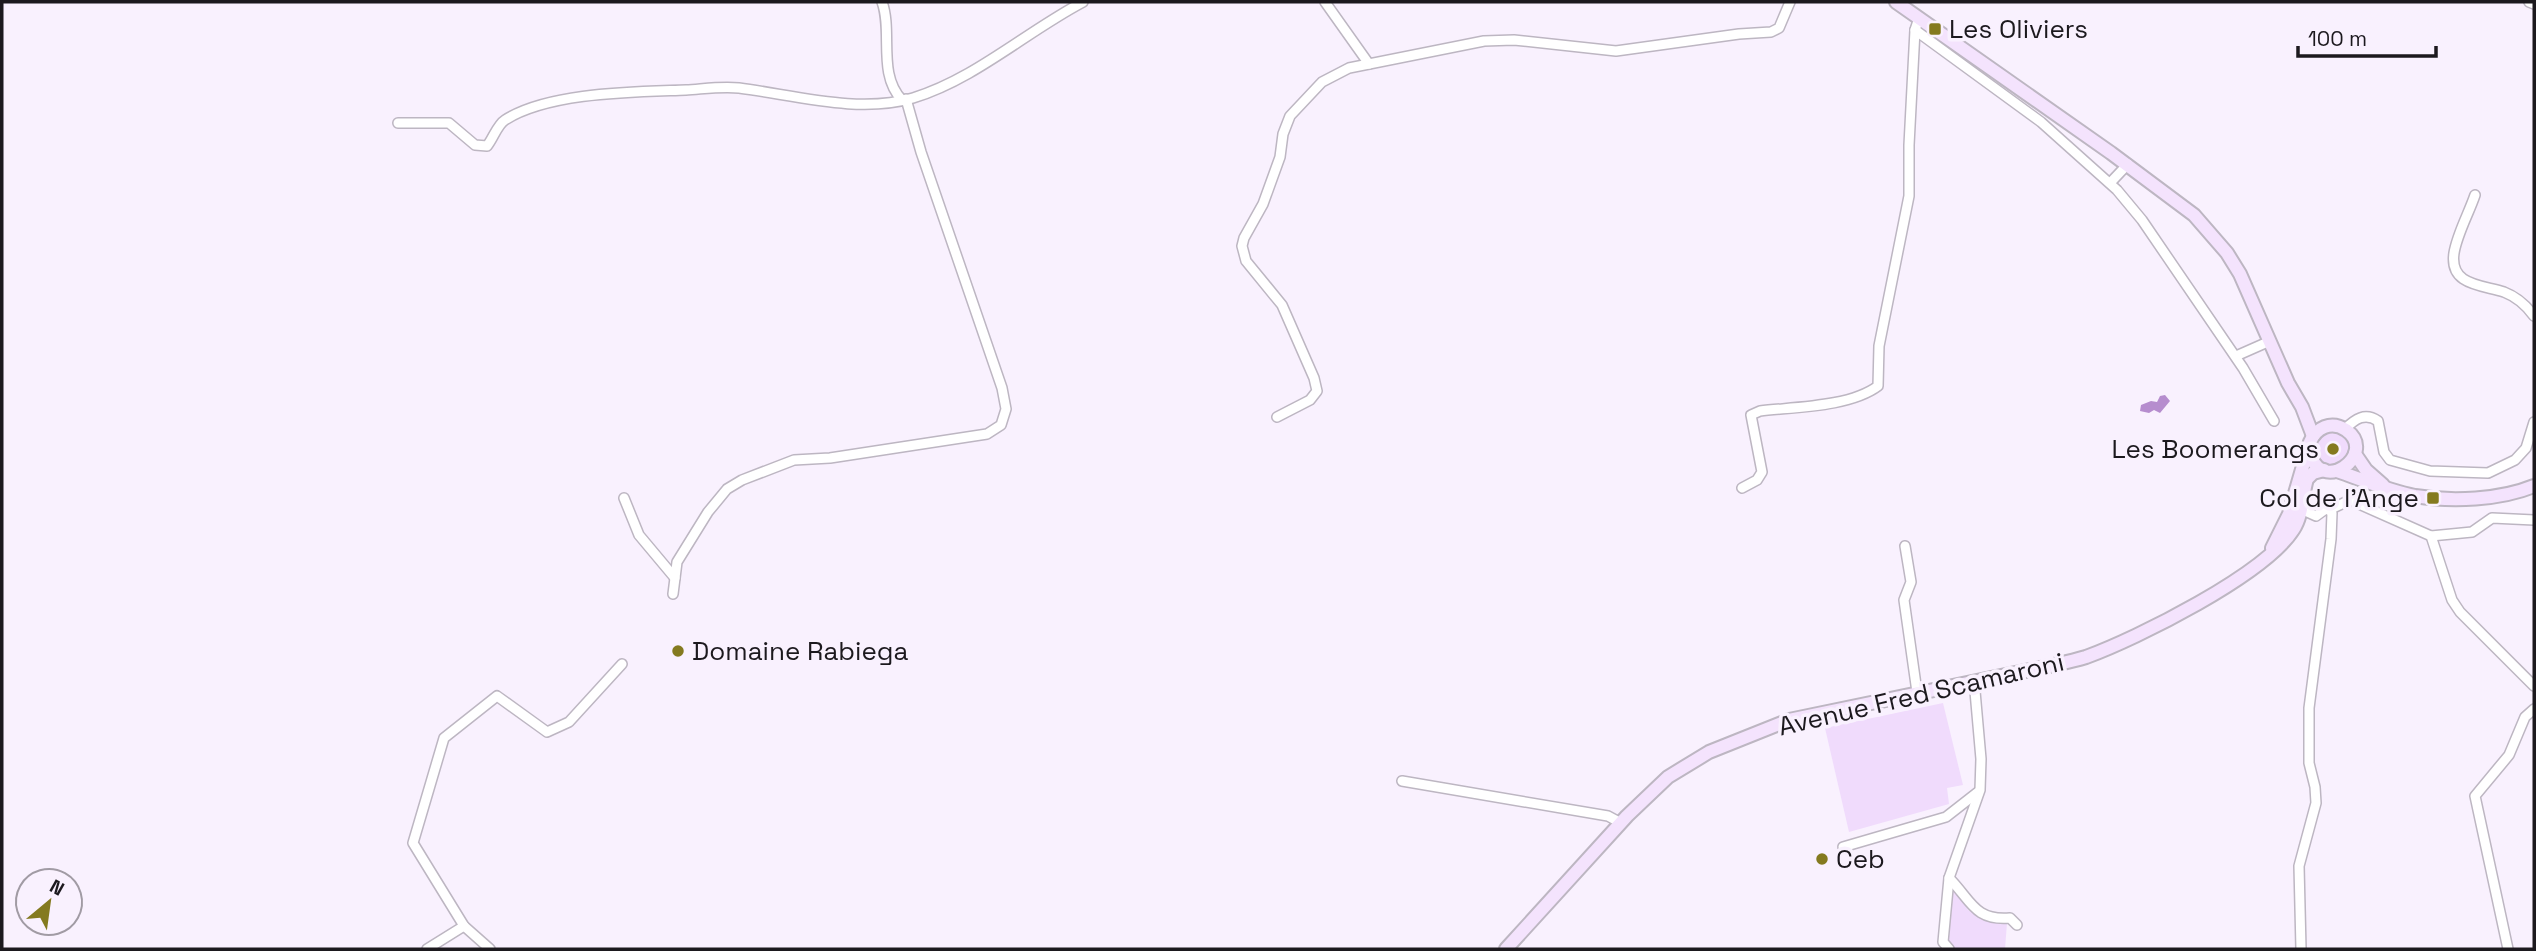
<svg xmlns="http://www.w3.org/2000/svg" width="2536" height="951" font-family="'Space Grotesk',sans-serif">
<rect width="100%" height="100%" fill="#f9f1fe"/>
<g fill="#f0dbfc">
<circle cx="2332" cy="448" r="17"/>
<polygon points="1943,703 1963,785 1947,788 1949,804 1849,832 1825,728"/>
<polygon points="1951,885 1962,897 1968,910 1992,923 2007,923 2005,949 1954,949 1947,941"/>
</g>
<polygon fill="#b68dce" points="2165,395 2170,401 2160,413 2154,410 2149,413 2140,411 2141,405 2151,401 2157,402 2160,396"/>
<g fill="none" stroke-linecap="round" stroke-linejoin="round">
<defs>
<g id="street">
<path d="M882,2C893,32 877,74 902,100"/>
<polyline points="1325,2 1369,64"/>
<polyline points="2529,2 2534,4"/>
<polyline points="1915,30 2041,122 2117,190 2142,220 2243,368 2274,421"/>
<path d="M398,123H449L475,145L487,146C493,139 497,125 505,120C549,92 634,92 686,90C703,89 722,86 739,88C794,95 859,114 913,98C975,79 1026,32 1083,2"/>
<polyline points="2110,183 2128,164"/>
<path d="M2475,195C2469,213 2457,234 2454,253C2449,286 2483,285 2504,292C2517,297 2526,305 2534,316"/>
<polyline points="2236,356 2270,341"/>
<polyline points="1277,417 1310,400 1317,391 1314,378 1282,305 1246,261 1242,246 1244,238 1263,204 1280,157 1283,134 1290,116 1322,82 1349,68 1484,41 1514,40 1616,51 1739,34 1771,32 1779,28 1790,2"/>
<path d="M2345,429C2355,419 2365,412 2378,421L2384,452L2390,460L2430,471L2488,473L2515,460L2526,448L2534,422"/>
<path d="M1742,488L1757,480L1762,472L1751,415L1760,411C1794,407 1850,407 1878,386L1879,346L1909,196V145L1915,30L1919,18"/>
<polyline points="624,498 639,535 675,578"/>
<polyline points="2296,507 2316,516 2327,508 2332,513 2331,539 2309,708 2309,763 2315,787 2316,803 2299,866 2301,949"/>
<polyline points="2331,509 2350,500 2431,536 2452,600 2460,612 2534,686"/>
<polyline points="2431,536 2472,532 2492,518 2534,520"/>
<polyline points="1905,546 1911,582 1904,600 1917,692"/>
<polyline points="673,594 677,562 708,512 727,489 742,480 794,460 830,458 987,434 1001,425 1006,409 1002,388 921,152 906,99"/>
<polyline points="1402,781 1608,816 1621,823"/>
<polyline points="1843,847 1946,817 1978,792"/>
<path d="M1949,878C1971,900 1974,921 2010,918L2017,925"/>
<polyline points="427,949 464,926"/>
<polyline points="490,949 464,926 413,843 444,738 497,696 547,732 569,722 622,664"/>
<polyline points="1949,949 1943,942 1949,878 1980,790 1981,759 1974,680"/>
<polyline points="2508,949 2475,796 2509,755 2525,717 2534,709"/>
</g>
<g id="secondary">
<polyline points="1896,2 2111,153 2194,215 2227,253 2240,274 2288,383 2302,407 2313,436"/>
<polyline points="2355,454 2366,470 2383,485"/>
<path d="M2337,471C2363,480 2389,491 2415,496C2452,502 2500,500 2534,486"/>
<path d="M2272,548L2289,514L2310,442C2316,428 2331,420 2346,430C2380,454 2318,499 2309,449"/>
<path d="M1506,949L1627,816L1668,777L1709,752L1789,720L2045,667C2058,664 2073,661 2086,657C2138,638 2264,575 2293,530C2303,515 2302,495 2307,479L2313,473L2324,470"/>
</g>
</defs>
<use href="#street" stroke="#bdb6c2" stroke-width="12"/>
<use href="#secondary" stroke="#bdb6c2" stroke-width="16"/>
<use href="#street" stroke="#fff" stroke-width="9"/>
<use href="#secondary" stroke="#f4e3fd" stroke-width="12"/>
</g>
<g fill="#847a1f" stroke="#f9f1fe" stroke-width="2.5">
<rect x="1928" y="22" width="14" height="14" rx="3.5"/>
<circle cx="2333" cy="449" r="7"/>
<rect x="2426" y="491" width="14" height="14" rx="3.5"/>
<circle cx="678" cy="651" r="7"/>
<circle cx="1822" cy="859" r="7"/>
</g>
<g text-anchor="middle" stroke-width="7" stroke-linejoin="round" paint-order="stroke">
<g font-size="26" fill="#1c191e" stroke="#f9f1fe" text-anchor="start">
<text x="1949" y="38">Les Oliviers</text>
<text x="2319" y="458" text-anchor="end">Les Boomerangs</text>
<text x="2419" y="507" text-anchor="end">Col de l'Ange</text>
<text x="692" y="660">Domaine Rabiega</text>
<text x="1836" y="868">Ceb</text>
</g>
<g font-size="26" fill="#1c191e" stroke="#f9f1fe">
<text transform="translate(1921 694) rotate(-13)" y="9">Avenue Fred Scamaroni</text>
</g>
</g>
<rect width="2536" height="951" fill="none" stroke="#1c191e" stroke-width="7"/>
<g transform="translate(49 902) rotate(29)"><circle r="33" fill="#f9f1fe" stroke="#a19ba4" stroke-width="2"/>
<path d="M0-5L12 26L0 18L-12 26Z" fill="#847a1f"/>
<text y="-10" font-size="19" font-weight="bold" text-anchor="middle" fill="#1c191e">N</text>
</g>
<path d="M2298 46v10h138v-10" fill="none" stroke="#1c191e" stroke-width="3.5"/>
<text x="2308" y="46" font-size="21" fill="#1c191e" stroke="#f9f1fe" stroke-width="5" paint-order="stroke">100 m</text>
</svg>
